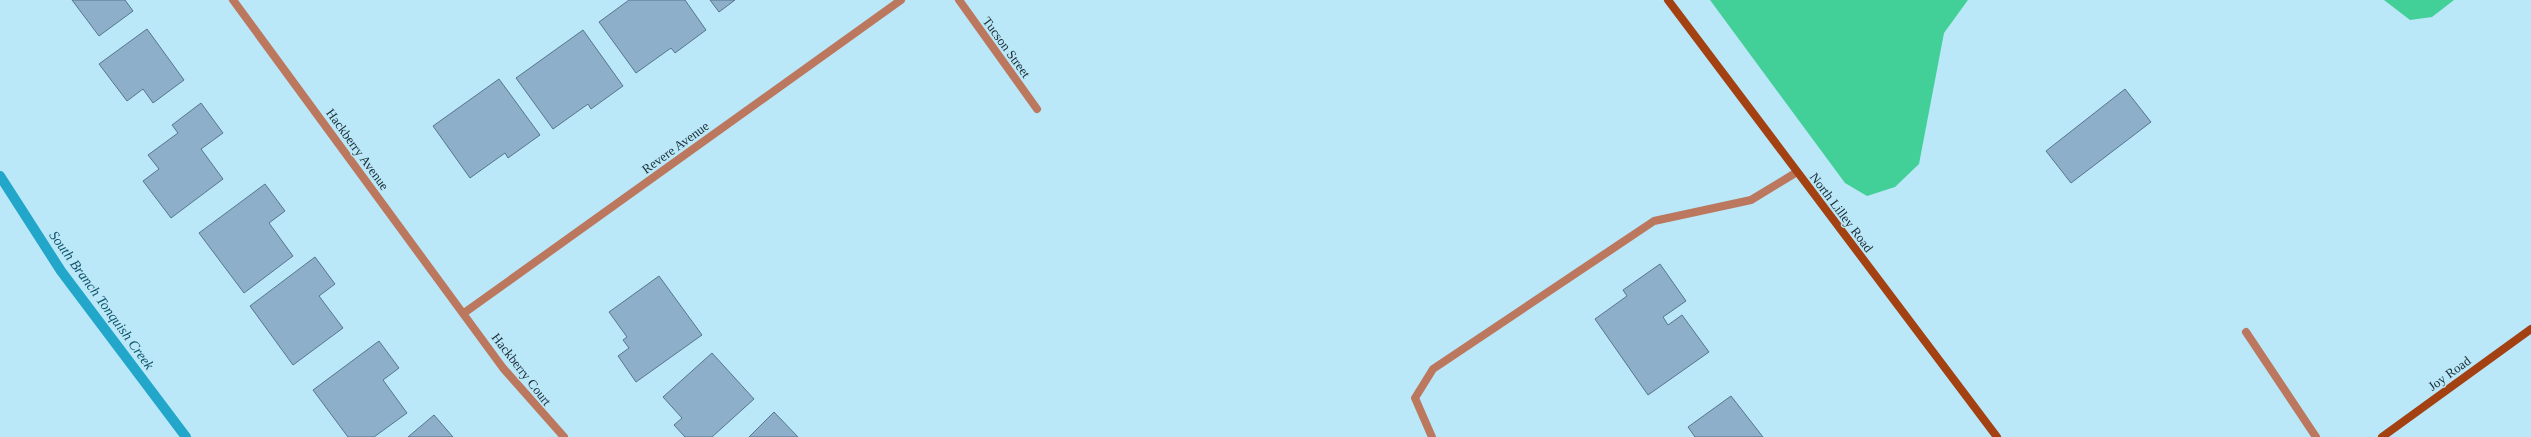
<svg xmlns="http://www.w3.org/2000/svg" width="2531" height="437" font-family="Georgia,serif">
<rect width="100%" height="100%" fill="#bae8f9"/>
<g fill="#43d098">
<polygon points="1710,0 1968,0 1944,33 1919,164 1895,187 1867,196 1845,183"/>
<polygon points="2384,0 2454,0 2432,17 2410,20"/>
</g>
<g fill="none" stroke-linecap="round" stroke-linejoin="round">
<polyline stroke="#22a6ca" stroke-width="10" points="0,176 61,271 186,437"/>
</g>
<g fill="#8eafc9" stroke="#56768e">
<polygon points="72,0 125,0 133,11 99,36"/>
<polygon points="629,0 685,0 706,30 675,53 671,48 636,73 599,22"/>
<polygon points="710,0 735,0 719,12"/>
<polygon points="147,29 184,80 153,103 143,89 127,101 99,64"/>
<polygon points="583,30 623,86 591,109 588,104 553,129 516,78"/>
<polygon points="499,79 540,135 508,158 505,153 470,178 433,126"/>
<polygon points="2125,89 2151,122 2071,183 2046,151"/>
<polygon points="201,103 223,133 201,149 223,179 171,218 143,181 159,169 148,155 178,133 172,125"/>
<polygon points="265,184 285,211 269,223 293,256 244,293 199,233"/>
<polygon points="315,257 335,284 319,296 343,328 293,365 250,306"/>
<polygon points="1660,264 1686,301 1663,317 1668,325 1682,315 1709,352 1648,395 1595,319 1627,296 1623,290"/>
<polygon points="659,276 702,335 636,382 618,356 629,348 623,340 627,337 609,312"/>
<polygon points="379,341 399,368 383,380 407,413 374,437 348,437 313,390"/>
<polygon points="712,353 754,399 712,437 685,437 674,425 682,418 663,397"/>
<polygon points="1731,396 1763,437 1695,437 1688,427"/>
<polygon points="774,412 798,437 749,437"/>
<polygon points="434,415 453,437 408,437"/>
</g>
<g fill="none" stroke-linecap="round" stroke-linejoin="round">
<g stroke="#bc785e" stroke-width="8">
<polyline points="2246,332 2316,437"/>
<polyline points="1432,437 1415,398 1433,369 1654,221 1751,200 1797,172"/>
</g>
<g stroke="#bc785e" stroke-width="8">
<polyline points="233,0 503,368 564,437"/>
<polyline points="959,0 1037,109"/>
<polyline points="464,313 901,0"/>
</g>
<g stroke="#a34112" stroke-width="8">
<polyline points="1668,0 1997,437"/>
<polyline points="2382,437 2531,329"/>
</g>
</g>
<g text-anchor="middle" stroke-width="3" stroke-linejoin="round" paint-order="stroke">
<g font-size="13" fill="#1a2c33" stroke="#bae8f9">
<text transform="translate(1007 47) rotate(54)" y="5">Tucson Street</text>
<text transform="translate(675 147) rotate(-36)" y="5">Revere Avenue</text>
<text transform="translate(358 149) rotate(54)" y="5">Hackberry Avenue</text>
<text transform="translate(1842 212) rotate(53)" y="5">North Lilley Road</text>
<text transform="translate(522 369) rotate(52)" y="5">Hackberry Court</text>
<text transform="translate(2449 373) rotate(-36)" y="5">Joy Road</text>
</g>
<g font-size="14" font-style="italic" fill="#0e5366" stroke="#bae8f9">
<text transform="translate(102 300) rotate(54)" y="5">South Branch Tonquish Creek</text>
</g>
</g>
</svg>
